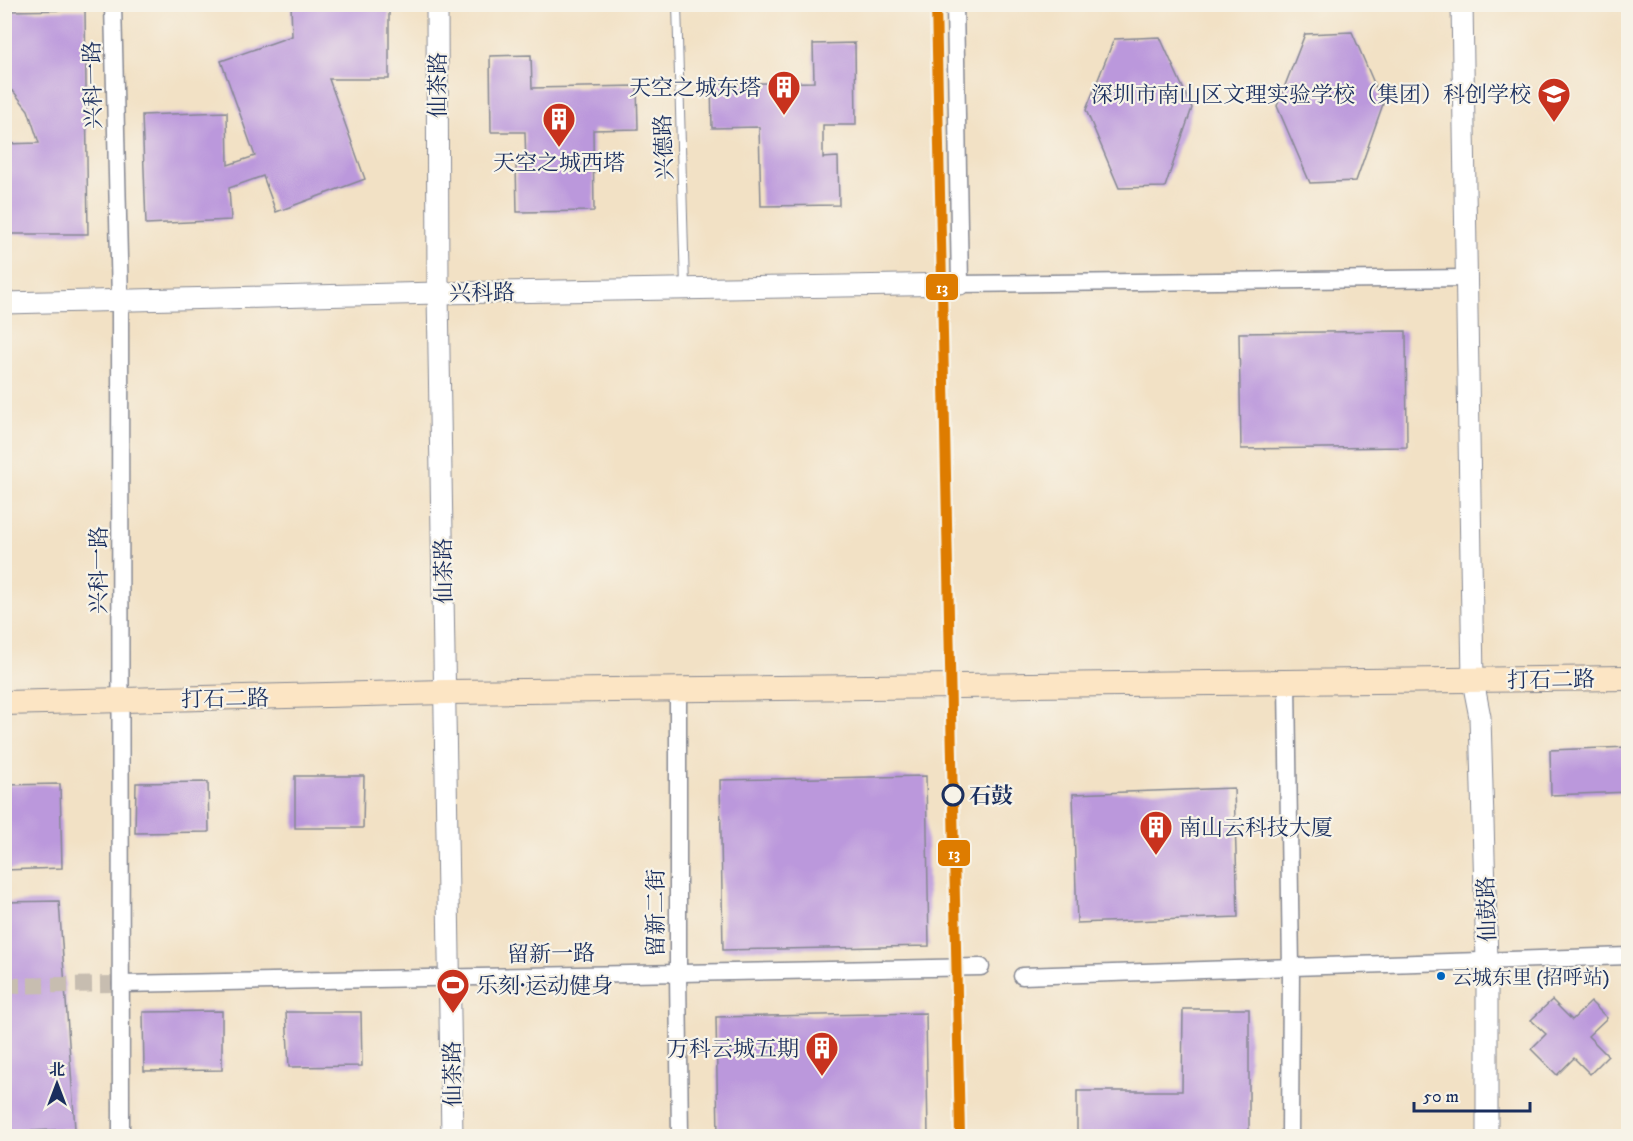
<svg xmlns="http://www.w3.org/2000/svg" width="1633" height="1141" font-family="'IM FELL DW Pica','Noto Serif SC',serif">
<rect width="100%" height="100%" fill="#f7f3e8"/>
<filter id="ink" filterUnits="userSpaceOnUse"><feTurbulence type="fractalNoise" baseFrequency=".0167" numOctaves="2"/><feDisplacementMap in="SourceGraphic" scale="12" xChannelSelector="R" yChannelSelector="G"/><feConvolveMatrix kernelMatrix="1 2 1 2 8 2 1 2 1" color-interpolation-filters="sRGB"/></filter>
<filter id="wash" filterUnits="userSpaceOnUse"><feTurbulence type="fractalNoise" baseFrequency=".008" numOctaves="4" result="noise"/><feDisplacementMap in="SourceGraphic" scale="24" xChannelSelector="R" yChannelSelector="G"/><feGaussianBlur stdDeviation="1.35" result="paint"/><feColorMatrix in="noise" values="0 0 0 0 0 0 0 0 0 0 0 0 0 0 0 0 0 1.4 0 .05"/><feComposite in="paint" operator="in"/></filter>
<g filter="url(#wash)">
<rect width="100%" height="100%" fill="#f2e1c5"/>
<g id="blocks">
<g fill="#bb98dc">
<polygon points="291,4 389,4 389,79 329,79 365,179 276,212 263,176 229,188 231,220 146,224 142,115 227,112 228,165 255,156 221,61 292,36"/>
<polygon points="85,10 88,234 4,234 4,144 39,143 28,110 14,92 4,86 4,11"/>
<polygon points="1352,32 1383,104 1356,181 1310,183 1277,106 1305,34"/>
<polygon points="1160,37 1192,108 1165,187 1119,188 1086,110 1114,39"/>
<polygon points="855,43 856,125 823,125 823,158 838,157 839,205 761,206 759,127 712,128 711,84 814,82 813,44"/>
<polygon points="531,55 532,88 637,86 638,129 593,130 594,211 517,212 516,165 526,165 525,132 491,132 490,56"/>
<polygon points="1406,331 1407,447 1241,449 1239,333"/>
<polygon points="1629,747 1629,792 1551,795 1550,750"/>
<polygon points="295,776 364,776 363,828 295,828"/>
<polygon points="926,776 929,946 723,950 720,780"/>
<polygon points="208,782 209,832 135,833 136,783"/>
<polygon points="60,784 62,868 4,870 4,785"/>
<polygon points="1234,788 1238,917 1077,923 1073,794"/>
<polygon points="59,901 75,1129 7,1132 4,1084 4,902"/>
<polygon points="1552,1000 1572,1020 1591,1002 1607,1018 1588,1036 1608,1056 1590,1074 1574,1058 1557,1075 1531,1049 1546,1034 1531,1020"/>
<polygon points="1183,1009 1249,1009 1249,1137 1077,1137 1077,1091 1182,1091"/>
<polygon points="222,1011 222,1070 144,1071 143,1012"/>
<polygon points="286,1012 361,1012 362,1066 289,1067"/>
<polygon points="926,1013 928,1137 718,1137 716,1017"/>
</g>
</g>
</g>
<g filter="url(#ink)">
<use href="#blocks" fill-opacity="0" stroke="#868892" stroke-width="1.5"/>
<g fill="none" stroke-linecap="round" stroke-linejoin="round">
<polyline stroke="#c7bdb0" stroke-width="16" stroke-dasharray="16 8" stroke-linecap="butt" points="4,986 121,984"/>
<defs>
<polyline id="service" points="677,4 685,288"/>
<g id="minor">
<polyline points="113,4 120,301 121,1136"/>
<polyline points="955,4 960,284 1466,278"/>
<polyline points="1287,683 1291,969 1290,1136"/>
<polyline points="678,689 678,973 680,1136"/>
<polyline points="1022,976 1628,956"/>
<polyline points="121,984 981,967"/>
</g>
<g id="tertiary">
<polyline points="437,4 438,293 452,1136"/>
<polyline points="1462,4 1473,681 1480,717 1487,961 1487,1136"/>
<polyline points="4,303 438,293 960,284"/>
</g>
<polyline id="secondary" points="4,703 445,692 1628,678"/>
</defs>
<use href="#service" stroke="#868892" stroke-width="10"/>
<use href="#minor" stroke="#868892" stroke-width="19"/>
<use href="#tertiary" stroke="#868892" stroke-width="23"/>
<use href="#secondary" stroke="#868892" stroke-width="26"/>
<use href="#service" stroke="#fff" stroke-width="8"/>
<use href="#minor" stroke="#fff" stroke-width="16"/>
<use href="#tertiary" stroke="#fff" stroke-width="21"/>
<use href="#secondary" stroke="#fce5c4" stroke-width="24"/>
<defs>
<polyline id="metro-1" points="936,4 960,1136"/>
</defs>
<use href="#metro-1" stroke="#f7f3e8" stroke-width="15"/>
<use href="#metro-1" stroke="#de7c00" stroke-width="10"/>
</g>
</g>
<defs>
<symbol id="building-pin" viewBox="-11 -11 22 30"><path d="M0 17L-7.5 6A9.5 9.5 0 1 1 7.5 6Z" fill="#c8321e" stroke="#f7f3e8"/><path d="M-4-6H4V6H1V3H-1V6H-4ZM-2.5-4.3h1.7v1.8h-1.7ZM.8-4.3h1.7v1.8H.8ZM-2.5-1h1.7V.8h-1.7ZM.8-1h1.7V.8H.8Z" fill="#fff"/></symbol>
<symbol id="school-pin" viewBox="-11 -11 22 30"><path d="M0 17L-7.5 6A9.5 9.5 0 1 1 7.5 6Z" fill="#c8321e" stroke="#f7f3e8"/><path d="M0-5L7-2L0 1L-7-2ZM-4 1L0 2.5L4 1V4Q0 6-4 4Z" fill="#fff"/></symbol>
<symbol id="stadium-pin" viewBox="-11 -11 22 30"><path d="M0 17L-7.5 6A9.5 9.5 0 1 1 7.5 6Z" fill="#c8321e" stroke="#f7f3e8"/><path d="M0-5a6.5 5 0 1 0 0 10a6.5 5 0 1 0 0-10ZM-3.5-1.8h7v3.6h-7Z" fill="#fff"/></symbol>
</defs>
<g fill-rule="evenodd">
<use href="#building-pin" x="765" y="68" width="38" height="52"/>
<use href="#school-pin" x="1535" y="75" width="38" height="52"/>
<use href="#building-pin" x="540" y="100" width="38" height="52"/>
<use href="#building-pin" x="1137" y="808" width="38" height="52"/>
<use href="#stadium-pin" x="434" y="966" width="38" height="52"/>
<use href="#building-pin" x="803" y="1029" width="38" height="52"/>
</g>
<circle fill="#f7f3e8" stroke="#1b2f5e" stroke-width="3" cx="953" cy="795" r="10"/>
<circle fill="#0065bd" stroke="#f7f3e8" stroke-width="2" cx="1441" cy="976" r="5"/>
<g text-anchor="middle" stroke-width="4.5" stroke-linejoin="round" paint-order="stroke">
<g font-size="20" fill="#1b2f5e" stroke="#f7f3e8" text-anchor="start">
<text x="1452" y="984">云城东里 (招呼站)</text>
</g>
<g font-size="22" fill="#1b2f5e" stroke="#f7f3e8">
<text transform="translate(92 85) rotate(-91)" y="8">兴科一路</text>
<text transform="translate(437 85) rotate(-90)" y="8">仙茶路</text>
<text transform="translate(663 147) rotate(-92)" y="8">兴德路</text>
<text transform="translate(482 292) rotate(-1)" y="8">兴科路</text>
<text transform="translate(98 570) rotate(-90)" y="8">兴科一路</text>
<text transform="translate(443 571) rotate(-91)" y="8">仙茶路</text>
<text transform="translate(1551 679) rotate(-1)" y="8">打石二路</text>
<text transform="translate(225 698) rotate(-1)" y="8">打石二路</text>
<text transform="translate(1486 909) rotate(-92)" y="8">仙鼓路</text>
<text transform="translate(655 913) rotate(-90)" y="8">留新二街</text>
<text transform="translate(551 953) rotate(-1)" y="8">留新一路</text>
<text transform="translate(452 1074) rotate(-91)" y="8">仙茶路</text>
</g>
<g font-size="22" fill="#1b2f5e" stroke="#f7f3e8" text-anchor="end">
<text x="761" y="95">天空之城东塔</text>
<text x="1531" y="102">深圳市南山区文理实验学校（集团）科创学校</text>
<text x="559" y="170" text-anchor="middle">天空之城西塔</text>
<text x="1179" y="835" text-anchor="start">南山云科技大厦</text>
<text x="476" y="993" text-anchor="start">乐刻·运动健身</text>
<text x="799" y="1056">万科云城五期</text>
</g>
<g font-size="22" font-weight="bold" fill="#1b2f5e" stroke="#f7f3e8" text-anchor="start">
<text x="969" y="803">石鼓</text>
</g>
</g>
<g stroke="#f7f3e8" stroke-width="2">
<rect x="925" y="273" width="34" height="28" rx="6" fill="#de7c00"/>
<rect x="937" y="839" width="34" height="28" rx="6" fill="#de7c00"/>
</g>
<g font-size="16" text-anchor="middle" font-weight="bold" fill="#fff">
<text x="942" y="293">13</text>
<text x="954" y="859">13</text>
</g>
<rect width="1633" height="1141" fill="none" stroke="#f7f3e8" stroke-width="24"/>
<g transform="translate(57 1084)" stroke="#f7f3e8" stroke-width="4.5" paint-order="stroke">
<path d="M0-4.5L10 22L0 15L-10 22Z" fill="#1b2f5e"/>
<text y="-9" font-size="16" font-weight="bold" text-anchor="middle" fill="#1b2f5e">北</text>
</g>
<path d="M1414 1102v9h116v-9" fill="none" stroke="#1b2f5e" stroke-width="3"/>
<text x="1423" y="1102" font-size="18" fill="#1b2f5e" stroke="#f7f3e8" stroke-width="4.5" paint-order="stroke">50 m</text>
</svg>
